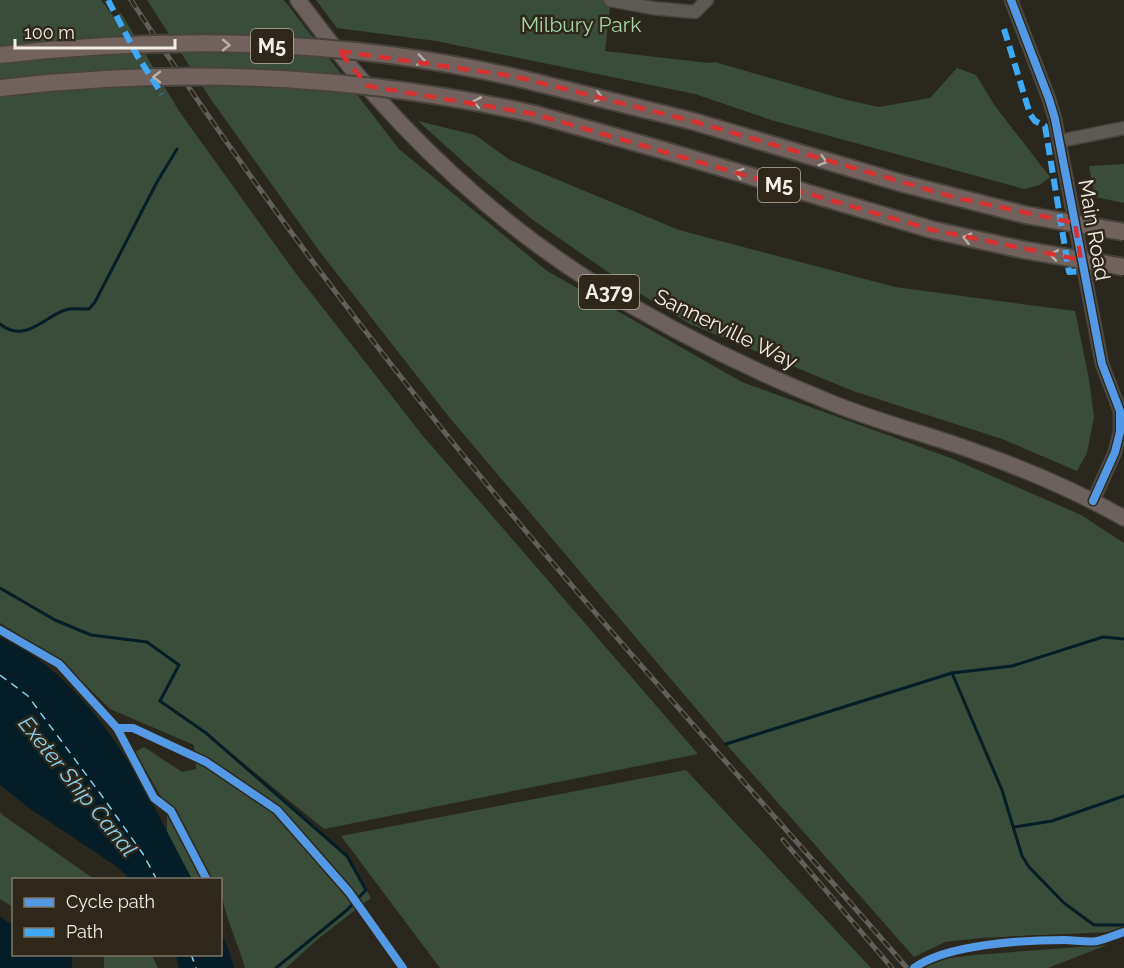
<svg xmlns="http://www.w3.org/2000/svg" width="1124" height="968" font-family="Raleway,sans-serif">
<rect width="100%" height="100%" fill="#2a271f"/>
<g fill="#3a4d3a">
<path d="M0,0H101L114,17L121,13L179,111L294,271L423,436L698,754L324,829L225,748L347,856L371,898L319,938L286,968H245C237,939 221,910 220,880L188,879L167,845V807L135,752L144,747L182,772L196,769L194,745L110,709L61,661L0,623Z"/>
<polygon points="147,0 284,0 399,149 547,271 742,382 953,459 1081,515 1124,543 1124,928 1110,932 980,938 945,942 914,957 726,744 449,417 320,252 210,98"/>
<polygon points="316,0 604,0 610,7 605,51 708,63 715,62 843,99 879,107 930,98 957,68 976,75 995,106 1050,177 1040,185 1024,189 771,120 695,94 436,41 337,28"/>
<polygon points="418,121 475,135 510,160 679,230 895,287 1075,311 1089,379 1094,417 1087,453 1077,471 1002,439 853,391 690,324 631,288 533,220 478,175"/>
<polygon points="1124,164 1124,203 1095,197 1089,166"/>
<polygon points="686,770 871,968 440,968 341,836"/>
<polygon points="0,812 4,816 94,879 14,880 13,907 0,899"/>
<polygon points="1107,945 1048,968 925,968 940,959 974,955"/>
<polygon points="104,955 152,955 158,968 104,968"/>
</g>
<g fill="#041d26">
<path d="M0,637C15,645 30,652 43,663C114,718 151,802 192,879H130L116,866L32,810L0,785Z"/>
<polygon points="0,917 13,925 14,954 72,955 72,968 0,968"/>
<polygon points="221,933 229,951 234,968 179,968 176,955 220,954"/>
</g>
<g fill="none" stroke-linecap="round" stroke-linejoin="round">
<g stroke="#041d26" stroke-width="3">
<path d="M0,324C25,344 44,317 65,310C72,308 82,309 89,309L95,302L157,182L177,149"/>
<polyline points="0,588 55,620 91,635 147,642 179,665 160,701 206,733 347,856 366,890 347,910 276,968"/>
<polyline points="952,673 1002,790 1022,856 1029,867 1064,903 1094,925 1124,925"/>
<polyline points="726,744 952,673 1012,666 1103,637 1124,639"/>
<polyline points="1014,827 1052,821 1124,796"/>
</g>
<g stroke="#88d0ee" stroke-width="1.5" stroke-dasharray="8 6" stroke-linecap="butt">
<polyline points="0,675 28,696 102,796 143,854 157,880"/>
<polyline points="191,954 196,968"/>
</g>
<defs>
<g id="minor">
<polyline points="610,0 652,8 695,12 707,0"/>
<polyline points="1011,0 1049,99 1055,119 1102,364 1120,411 1120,432 1115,452 1093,501"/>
<polyline points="1060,141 1124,128"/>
</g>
<path id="major" d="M298,0C378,109 477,209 592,282C666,328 746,368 827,401C872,420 919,432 965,448C1020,467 1073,489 1124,518"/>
<g id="highway">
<polyline points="542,84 692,121 901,183 1026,215"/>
<polyline points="534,114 659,149 933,230 1024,250"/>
</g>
</defs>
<use href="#minor" stroke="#47443e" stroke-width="15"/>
<use href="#major" stroke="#47443e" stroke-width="18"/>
<use href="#highway" stroke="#47443e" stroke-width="20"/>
<use href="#minor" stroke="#5c5a53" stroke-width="12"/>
<use href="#major" stroke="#6d615e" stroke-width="15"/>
<use href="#highway" stroke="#71625e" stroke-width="16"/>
<defs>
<g id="rail">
<path d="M131,0C220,138 317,271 419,400C573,596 744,779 907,968"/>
<polyline points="783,840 892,968"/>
</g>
</defs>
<use href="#rail" stroke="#62605b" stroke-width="5"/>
<use href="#rail" stroke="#2f281a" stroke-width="3" stroke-dasharray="9" stroke-linecap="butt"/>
<defs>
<g id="highway-bridge">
<path d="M0,55C179,35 367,39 542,84"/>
<path d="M0,88C178,67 359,75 534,114"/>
<polyline points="1026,215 1124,232"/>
<polyline points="1024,250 1124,267"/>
</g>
</defs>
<use href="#highway-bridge" stroke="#47443e" stroke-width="20" stroke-linecap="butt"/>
<use href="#highway-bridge" stroke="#71625e" stroke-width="16"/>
<g stroke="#3fa9f5" stroke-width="6" stroke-dasharray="12 6" stroke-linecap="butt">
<polyline points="108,0 138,57 162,94"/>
<polyline points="1004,29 1030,114 1035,121 1045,126 1069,272 1083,271"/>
</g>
<defs>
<g id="cycleway">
<polyline points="1011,0 1049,99 1055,119 1102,364 1120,411 1120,432 1115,452 1093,501"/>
<polyline points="0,630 59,664 117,728 154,798 171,811 207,880"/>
<polyline points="117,728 133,728 206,762 277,810 349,892 403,968"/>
<path d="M914,968C947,944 1024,940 1064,940C1075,940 1087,943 1097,941C1106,939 1115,935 1124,932"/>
</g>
</defs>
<use href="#cycleway" stroke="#2f281a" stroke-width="11"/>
<use href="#cycleway" stroke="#5399e6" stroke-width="8"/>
</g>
<defs><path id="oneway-chevron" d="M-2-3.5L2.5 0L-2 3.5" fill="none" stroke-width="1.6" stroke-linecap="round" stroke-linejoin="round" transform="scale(1.5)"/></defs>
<g stroke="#b8afa8">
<use href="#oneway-chevron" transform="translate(226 45) rotate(1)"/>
<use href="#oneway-chevron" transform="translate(421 60) rotate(8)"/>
<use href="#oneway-chevron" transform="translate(157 77) rotate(180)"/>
<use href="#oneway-chevron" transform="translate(599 97) rotate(14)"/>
<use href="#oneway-chevron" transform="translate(477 102) rotate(-169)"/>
<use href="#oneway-chevron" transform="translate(823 161) rotate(16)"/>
<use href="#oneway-chevron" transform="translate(739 173) rotate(-163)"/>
<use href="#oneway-chevron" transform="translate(967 238) rotate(-167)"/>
<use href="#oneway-chevron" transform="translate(1054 255) rotate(-170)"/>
</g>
<path fill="none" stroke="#d73231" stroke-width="4.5" stroke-dasharray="12 8" stroke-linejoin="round" d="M339,51L513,76L692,121L957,198L1075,223L1081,260L933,230L534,114L368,86Z"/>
<g text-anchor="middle" stroke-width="5" stroke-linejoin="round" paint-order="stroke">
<g fill="#2f281a" stroke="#b8b3a8" stroke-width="1.5">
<rect x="251" y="29" width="42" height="34" rx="4.5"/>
<rect x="758" y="168" width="42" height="34" rx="4.5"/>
<rect x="579" y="275" width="60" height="34" rx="4.5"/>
</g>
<g font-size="20" font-weight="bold" fill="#f2eee5">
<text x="272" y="53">M5</text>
<text x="779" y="192">M5</text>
<text x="609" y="299">A379</text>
</g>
<g font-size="21" fill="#a3d6a7" stroke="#2f281a">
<text x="581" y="32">Milbury Park</text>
</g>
<g font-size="21" fill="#f2eee5" stroke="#2f281a">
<text transform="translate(1094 230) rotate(80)" y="7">Main Road</text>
<text transform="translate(726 329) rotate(26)" y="7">Sannerville Way</text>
</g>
<g font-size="22" font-style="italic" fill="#88d0ee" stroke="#2f281a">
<text transform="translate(78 786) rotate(51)" y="8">Exeter Ship Canal</text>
</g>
</g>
<rect x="12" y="878" width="210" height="78" fill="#2f281a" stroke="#7d776b" stroke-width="1.5"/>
<rect x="24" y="898" width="30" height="9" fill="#5399e6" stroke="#7d776b" stroke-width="1.5"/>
<text x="66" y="908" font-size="18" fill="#f2eee5">Cycle path</text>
<rect x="24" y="928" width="30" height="9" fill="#3fa9f5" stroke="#7d776b" stroke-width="1.5"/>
<text x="66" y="938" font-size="18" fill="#f2eee5">Path</text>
<path d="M15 39v9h160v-9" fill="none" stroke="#f2eee5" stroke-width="3"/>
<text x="24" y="39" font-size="18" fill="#f2eee5" stroke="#2f281a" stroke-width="4.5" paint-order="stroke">100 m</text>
</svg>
